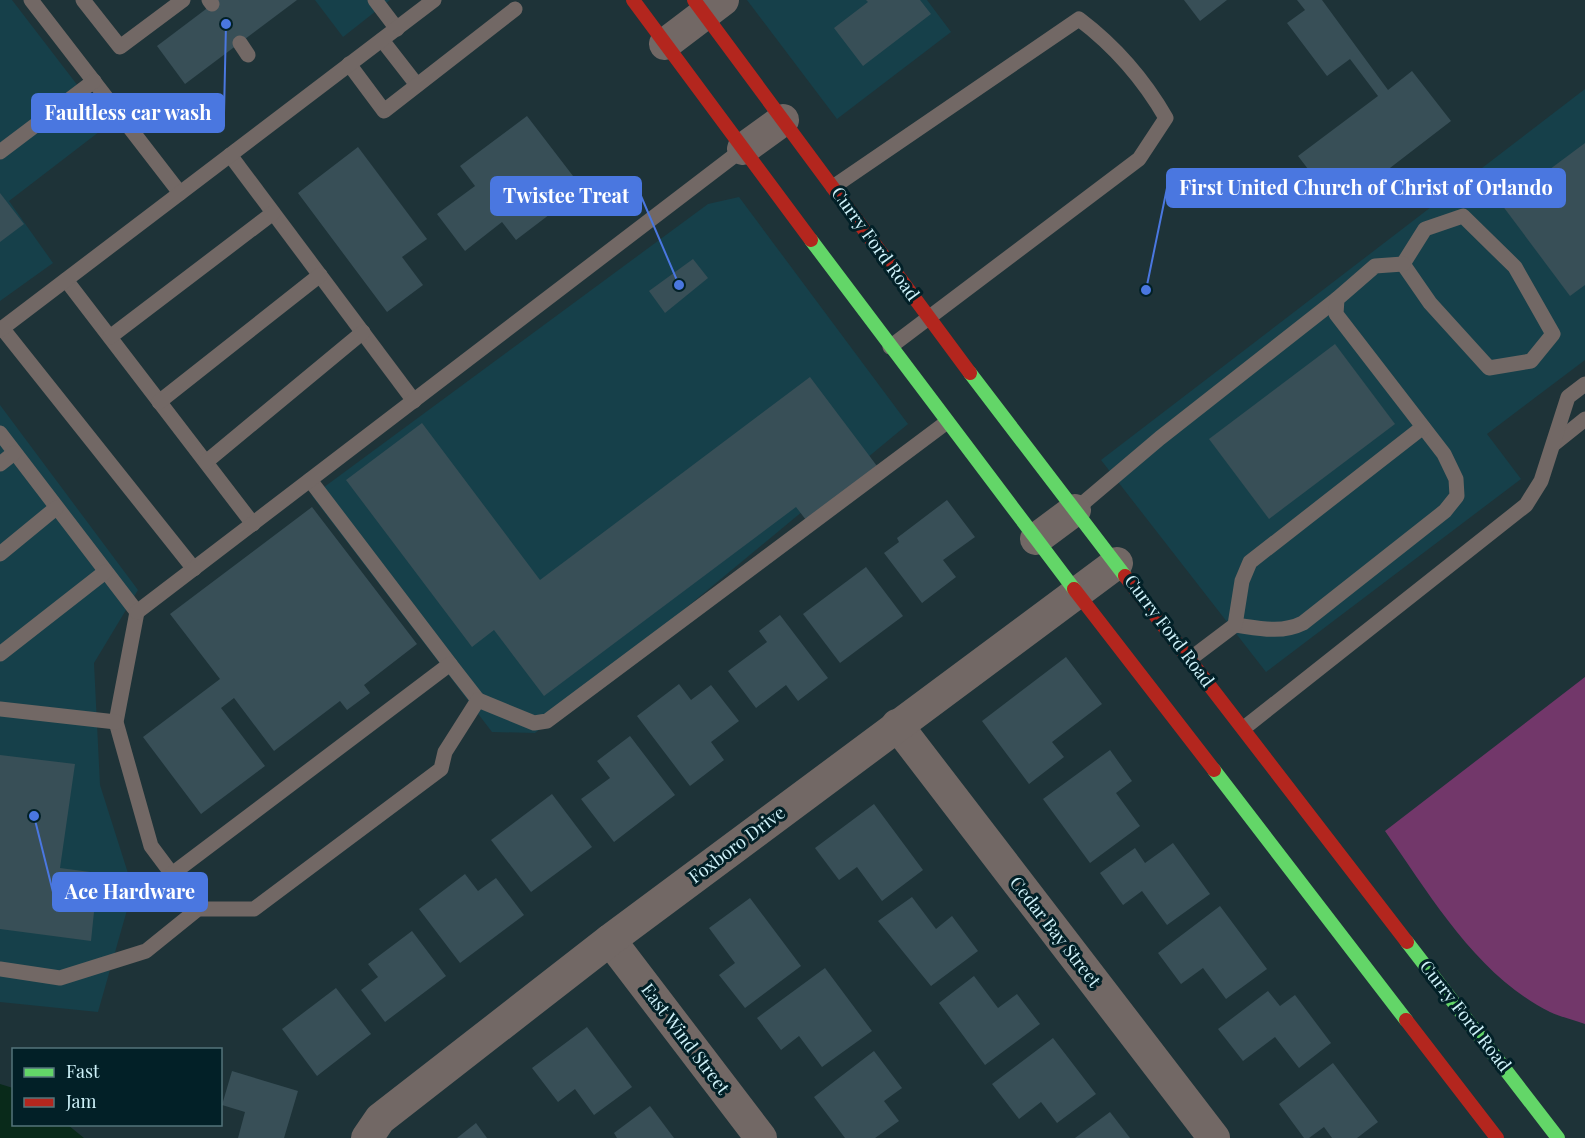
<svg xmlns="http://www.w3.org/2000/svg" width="1585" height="1138" font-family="'Playfair Display',serif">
<rect width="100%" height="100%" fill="#1e3338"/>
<g fill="#16404a">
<polygon points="0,0 12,0 108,125 9,201 53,263 0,301"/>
<polygon points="315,0 390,0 343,37"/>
<polygon points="747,0 927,0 951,32 837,119"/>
<polygon points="1585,89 1585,360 1487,434 1521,479 1266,672 1101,460"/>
<polygon points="739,197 908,424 535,733 492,732 312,496 708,204"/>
<polygon points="0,405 138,590 94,663 100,785 133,889 98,1012 0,1002"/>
</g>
<path fill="#72376a" d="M1585,677V1024C1574,1020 1561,1017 1550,1012C1476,975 1431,896 1385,831Z"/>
<polygon fill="#092a1a" points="0,1084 13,1088 14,1124 68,1125 84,1138 0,1138"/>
<g fill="#384f57">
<polygon points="218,0 297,0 185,84 157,46"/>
<polygon points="866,0 920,0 931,14 863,66 834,28 868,2"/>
<polygon points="1184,0 1227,0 1200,21"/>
<polygon points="1297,0 1322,0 1388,90 1412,71 1451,121 1338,208 1298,156 1378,96 1350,59 1327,76 1287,23 1305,10"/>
<polygon points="527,116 583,189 516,240 502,222 465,251 437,214 475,186 460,166"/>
<polygon points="1585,143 1585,285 1570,296 1502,205"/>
<polygon points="358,147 427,239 402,257 423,285 387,312 298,193"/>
<polygon points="0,193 24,224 0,242"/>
<polygon points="693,259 708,278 665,313 649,291"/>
<polygon points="1335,344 1395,424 1269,519 1209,439"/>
<polygon points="810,377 877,466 806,520 796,507 544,696 494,630 472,647 346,480 422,423 540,580"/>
<polygon points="947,500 975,537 943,560 956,577 922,603 884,553 899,542 897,538"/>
<polygon points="312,507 417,644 364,685 370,693 347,710 340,701 274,751 234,698 221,708 265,766 201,814 143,737 220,679 170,614"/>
<polygon points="866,567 903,616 840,663 803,614"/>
<polygon points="780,615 828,678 798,701 786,685 756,708 728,671 767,642 759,631"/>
<polygon points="1066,657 1102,704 1052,742 1064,757 1029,784 982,721"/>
<polygon points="679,684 691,700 711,685 739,721 711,742 724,760 690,786 637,716"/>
<polygon points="630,736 675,795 614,842 581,799 610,778 597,761"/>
<polygon points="1110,750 1132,781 1116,793 1140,826 1090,863 1043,799"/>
<polygon points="0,755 75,764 60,868 98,873 91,941 0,929"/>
<polygon points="552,794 592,847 531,892 491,840"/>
<polygon points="874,804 923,870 882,901 857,867 839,880 815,848"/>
<polygon points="1173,843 1210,894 1167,925 1142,891 1123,905 1100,873 1135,848 1145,863"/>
<polygon points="465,874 478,891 496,878 524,915 460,963 419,909"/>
<polygon points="912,897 936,929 952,916 978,951 931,986 878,921"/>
<polygon points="750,898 801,966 745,1008 719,975 735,963 709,928"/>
<polygon points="1220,906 1267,969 1226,999 1203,968 1181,984 1158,953"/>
<polygon points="412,931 446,976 385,1022 361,990 378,977 368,964"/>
<polygon points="825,968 872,1031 822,1067 799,1036 781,1050 757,1018"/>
<polygon points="974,976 998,1008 1017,994 1040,1024 985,1065 939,1003"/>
<polygon points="336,988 371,1034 317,1076 282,1029"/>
<polygon points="1268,991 1280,1006 1295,995 1331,1043 1299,1068 1275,1037 1243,1061 1218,1029"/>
<polygon points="587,1027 632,1087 594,1115 575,1089 558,1102 532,1068"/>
<polygon points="1053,1038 1096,1094 1057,1123 1041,1102 1019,1119 992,1084"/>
<polygon points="874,1051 902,1088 884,1101 899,1121 875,1138 845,1138 814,1097"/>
<polygon points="1333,1063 1378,1122 1357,1138 1332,1138 1324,1127 1309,1138 1304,1138 1279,1104"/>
<polygon points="232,1071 298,1091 284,1138 238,1138 245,1112 222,1105"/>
<polygon points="650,1106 674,1138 617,1138 614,1133"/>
<polygon points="1110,1112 1130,1138 1075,1138"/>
<polygon points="476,1123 487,1138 457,1138"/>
</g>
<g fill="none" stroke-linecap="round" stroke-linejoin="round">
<g stroke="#726865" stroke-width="15">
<polyline points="31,0 180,193"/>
<polyline points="83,0 120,47 183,0"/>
<polyline points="209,0 212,4"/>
<polyline points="375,0 397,29"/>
<polyline points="382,40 417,85"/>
<polyline points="240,43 248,55"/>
<polyline points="349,64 384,111 515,9"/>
<polyline points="0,152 94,81"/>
<polyline points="230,155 414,401"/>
<path d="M833,187L1079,19C1116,47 1143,78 1166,118L1139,159L890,347"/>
<polygon points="1463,216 1515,267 1553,334 1531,361 1489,368 1430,303 1403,264 1425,229"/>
<polyline points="66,280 253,524"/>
<polyline points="2,328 194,569"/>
<polyline points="0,330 434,0"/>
<polyline points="110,337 273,213"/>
<polyline points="159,402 320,275"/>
<polyline points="0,433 137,612 116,722 151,846 198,909"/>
<polyline points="1554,444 1585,419"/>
<polyline points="206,462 363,332"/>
<polyline points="0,464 14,453"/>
<polyline points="310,480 450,664"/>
<polyline points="1075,510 1160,438 1337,299"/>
<polyline points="0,554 56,508"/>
<polyline points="137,612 743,149"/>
<path d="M1235,625C1258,628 1281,634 1303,623L1445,511L1457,496L1456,479L1444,454L1336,314L1337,299L1375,266L1403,264"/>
<polyline points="0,654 105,572"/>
<polyline points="1190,659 1235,625 1242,581 1250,562 1423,427"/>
<polyline points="0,709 116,722"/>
<polyline points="1244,728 1526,505 1541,481 1568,397 1585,384"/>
<polyline points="172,874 450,664 478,700"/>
<polyline points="0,969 60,978 146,951 198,909 254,909 441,769 445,752 478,700 534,723 547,721 947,422"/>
</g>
<g stroke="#726865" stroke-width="32">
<polyline points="665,44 723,0"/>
<polyline points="743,149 783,120"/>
<polyline points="1036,539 1075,510"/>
<polyline points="897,725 1214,1138"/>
<polyline points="610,940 761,1138"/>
<polyline points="367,1138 380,1119 610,940 1117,563"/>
</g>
<g stroke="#63d668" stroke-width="14">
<polyline points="811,240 1074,589"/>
<polyline points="970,373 1125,576"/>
<polyline points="1214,770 1406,1020"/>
<polyline points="1407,942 1558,1138"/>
</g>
<g stroke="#b3261e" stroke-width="14">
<polyline points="633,0 811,240"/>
<polyline points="694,0 970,373"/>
<polyline points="1125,576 1407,942"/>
<polyline points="1074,589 1214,770"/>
<polyline points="1406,1020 1497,1138"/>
</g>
</g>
<g text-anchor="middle" stroke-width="6" stroke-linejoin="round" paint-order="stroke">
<g font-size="18" fill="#cff2fa" stroke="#022027">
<text transform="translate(875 244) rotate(54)" y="6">Curry Ford Road</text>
<text transform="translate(1169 631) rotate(53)" y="6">Curry Ford Road</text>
<text transform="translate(737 845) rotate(-37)" y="6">Foxboro Drive</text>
<text transform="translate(1055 932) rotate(52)" y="6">Cedar Bay Street</text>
<text transform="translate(1465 1016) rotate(52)" y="6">Curry Ford Road</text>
<text transform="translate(685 1039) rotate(53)" y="6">East Wind Street</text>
</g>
</g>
<path fill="none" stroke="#4a77e0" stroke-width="2" d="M226 24L224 113M1146 290L1167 188M679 285L641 196M34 816L53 892"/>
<g fill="#4a77e0" stroke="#022027" stroke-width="2">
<circle cx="226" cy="24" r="6"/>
<circle cx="1146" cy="290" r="6"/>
<circle cx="679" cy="285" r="6"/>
<circle cx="34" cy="816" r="6"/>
</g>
<g fill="#4a77e0" stroke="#4a77e0" stroke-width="2">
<rect x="32" y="94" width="192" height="38" rx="6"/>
<rect x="1167" y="169" width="398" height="38" rx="6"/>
<rect x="491" y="177" width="150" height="38" rx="6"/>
<rect x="53" y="873" width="154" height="38" rx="6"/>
</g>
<g font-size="20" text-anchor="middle" font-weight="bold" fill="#fff">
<text x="128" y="120">Faultless car wash</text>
<text x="1366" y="195">First United Church of Christ of Orlando</text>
<text x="566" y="203">Twistee Treat</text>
<text x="130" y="899">Ace Hardware</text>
</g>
<rect x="12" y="1048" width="210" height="78" fill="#022027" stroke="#54747b" stroke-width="1.5"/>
<rect x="24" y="1068" width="30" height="9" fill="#63d668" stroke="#54747b" stroke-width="1.5"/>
<text x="66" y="1078" font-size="18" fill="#cff2fa">Fast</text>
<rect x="24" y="1098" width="30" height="9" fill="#b3261e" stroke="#54747b" stroke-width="1.5"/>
<text x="66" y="1108" font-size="18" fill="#cff2fa">Jam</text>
</svg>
